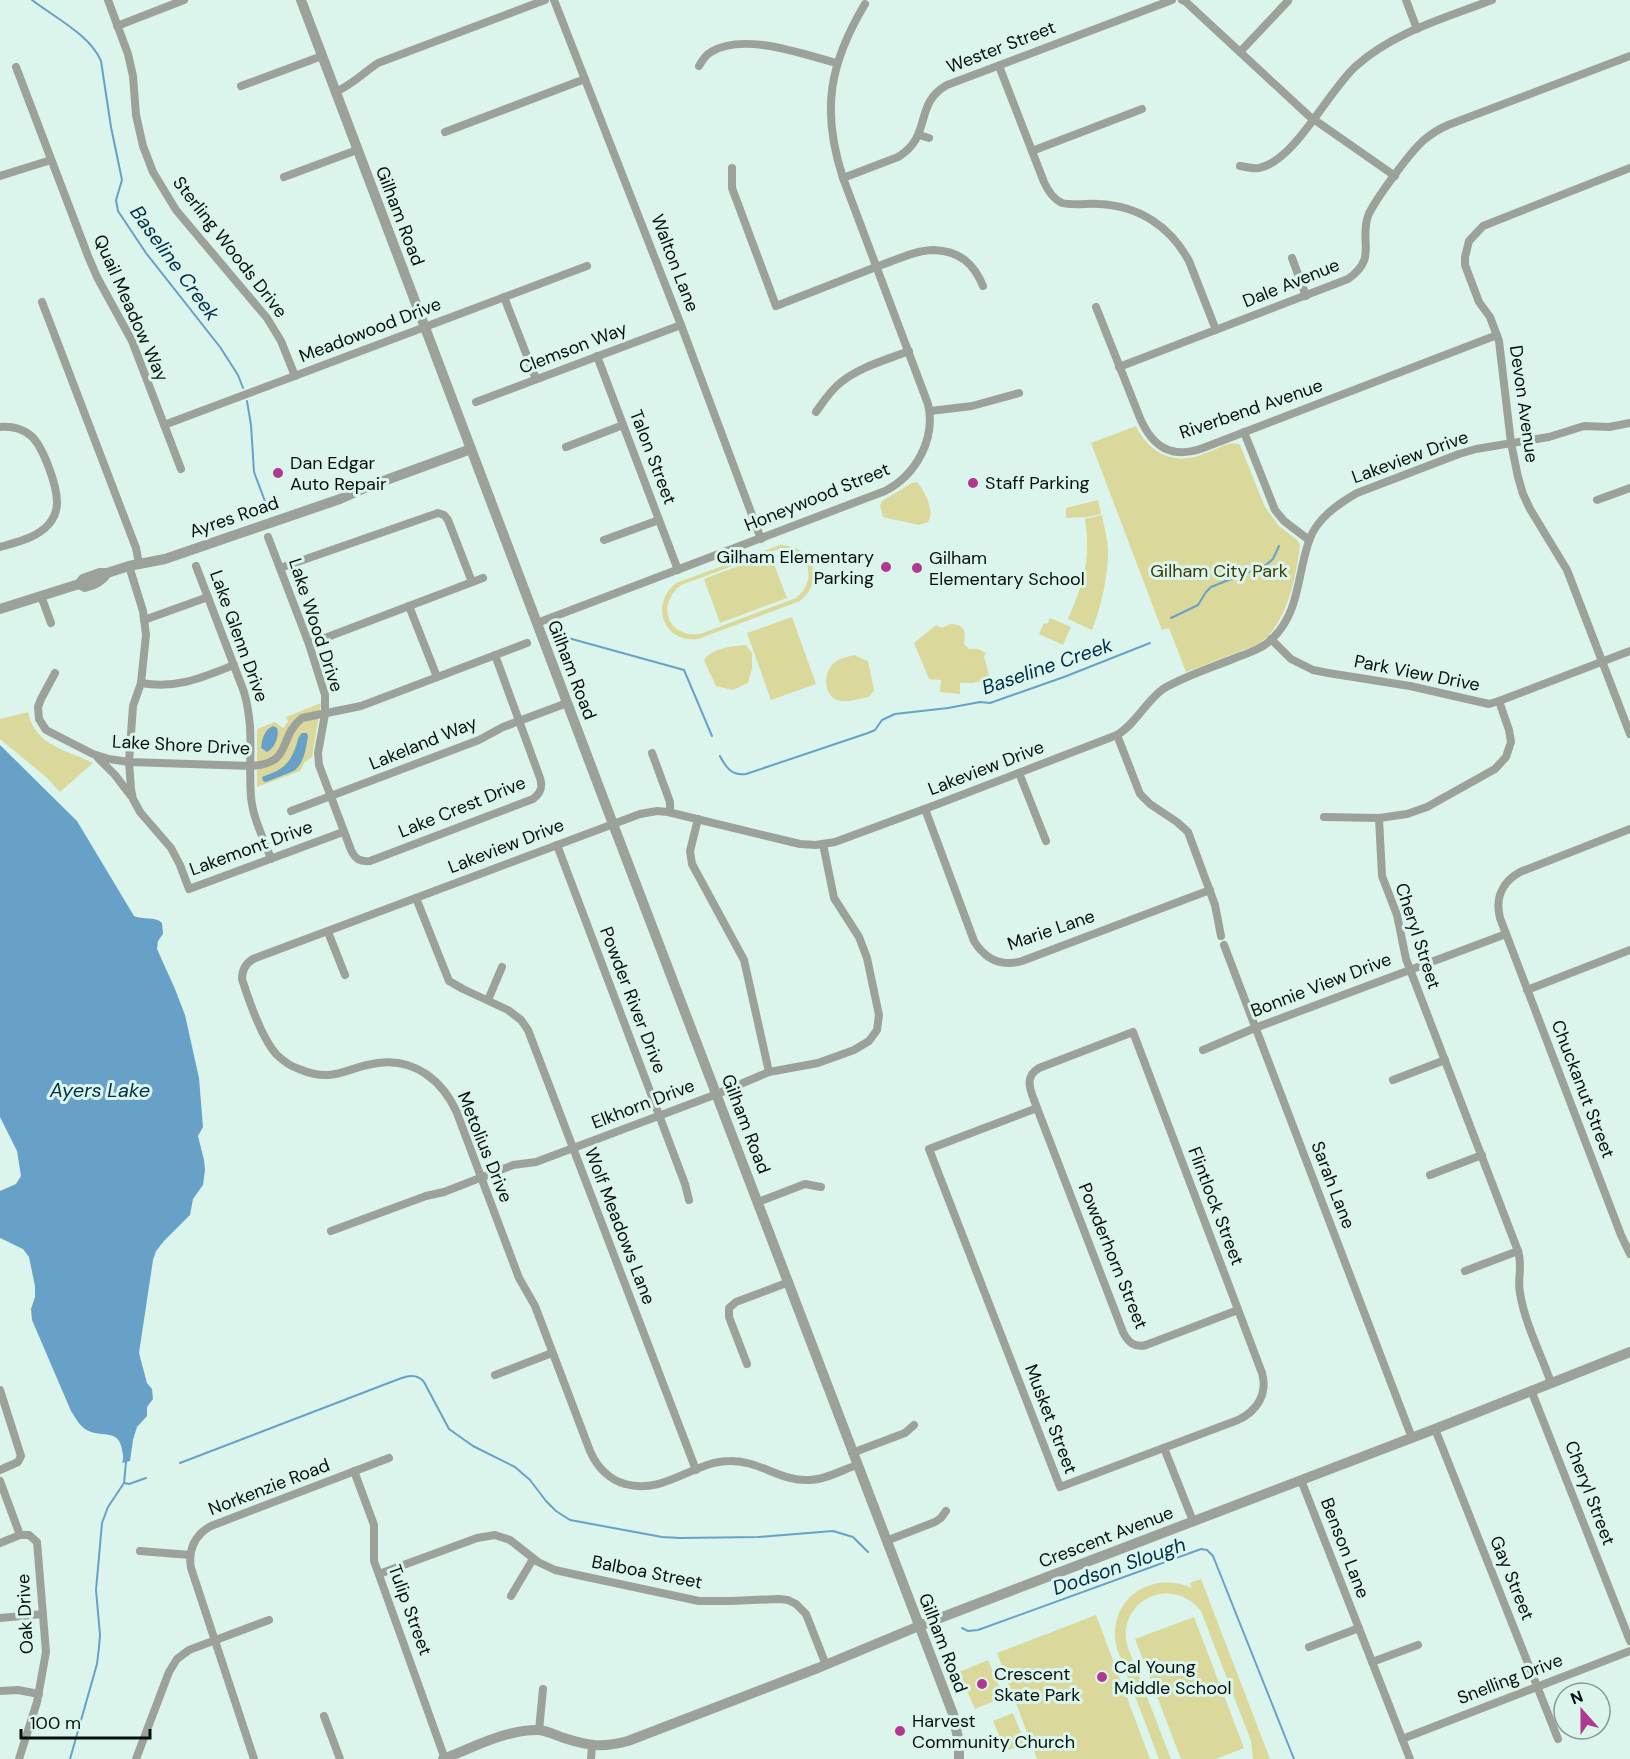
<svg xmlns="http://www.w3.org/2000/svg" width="1630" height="1759" font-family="'DM Sans',sans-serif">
<rect width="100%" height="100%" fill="#dbf5ec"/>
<g fill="#dbd89b" fill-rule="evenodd">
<path d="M1136,426C1145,446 1164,461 1187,458C1196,458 1205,453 1214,450C1223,446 1231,441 1240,445L1265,507L1279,526L1297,540L1300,545C1296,580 1284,642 1243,650L1186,672L1169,628L1162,630L1091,443Z"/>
<path d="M917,482C925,491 935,512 928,522L919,525L883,517L880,506L882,501L912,483Z"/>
<polygon points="1098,500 1101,514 1084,518 1084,517 1066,518 1066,508"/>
<path d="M1102,515C1104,527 1108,539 1108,552C1108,578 1101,606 1092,630L1068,619C1084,582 1091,560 1085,519Z"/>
<path d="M780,545C813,545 826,580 800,601L698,639C664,643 649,605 676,583ZM779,549C809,548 819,580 796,598L700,634C667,638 656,605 681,585Z"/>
<polygon points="770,554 787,598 720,623 704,579"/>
<polygon points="792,617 816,684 771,700 747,633"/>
<polygon points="1050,618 1071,627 1063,645 1039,634 1044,623 1047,624"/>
<path d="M950,624C965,625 966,630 964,644L969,649H978L986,653L984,656L990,679L973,683H960V694L940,692L941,680L929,679L914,643L936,625L942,628Z"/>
<path d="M746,645L752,653V668L748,683L733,690L716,686L704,660C711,648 733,646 746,645Z"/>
<path d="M854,655L868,661L874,690L869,697C861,698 850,702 841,701C824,699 822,674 833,664C839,658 847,657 854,655Z"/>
<polygon points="321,703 312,757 304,763 300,771 257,787 257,729 275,722 283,728 288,722 286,717"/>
<path d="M28,712C35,746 65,749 93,763L60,792L46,777L0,739V719Z"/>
<path d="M1201,1579L1270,1759H1253L1251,1741L1201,1611C1171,1573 1114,1602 1128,1648L1171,1759H1159L1117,1649C1105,1602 1149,1569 1192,1588L1190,1583Z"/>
<polygon points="1096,1615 1150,1759 1037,1759 997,1653"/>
<polygon points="1194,1617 1244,1748 1216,1759 1181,1759 1135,1639"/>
<polygon points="988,1660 1004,1697 975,1709 959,1672"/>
<polygon points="1013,1713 1025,1743 1006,1751 993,1721"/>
</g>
<g fill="#68a1c8">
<path d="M273,726L277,728C280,736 274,749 267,752L261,748C262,739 264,730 273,726Z"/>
<path d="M302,733H307L308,736C306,749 304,763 294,771L266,782L263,781L262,777C281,770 289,766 296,746C298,740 298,737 302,733Z"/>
<path d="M0,745L77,821L134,916C143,920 155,916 162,923L163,934L158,941L157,949L175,989L185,1015L199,1078L203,1127L198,1136L204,1160L205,1170L203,1185L193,1199L190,1215L164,1241L156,1251L153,1260L139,1353L147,1383L152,1389L153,1399L147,1407V1416L137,1427L133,1440L130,1461L122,1463C124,1458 123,1455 122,1450C119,1427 100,1439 85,1429C79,1425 75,1417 71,1411L32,1320L31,1309L35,1297V1286L29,1257L23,1249L0,1238V1191L16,1184L21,1176L17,1151L0,1117Z"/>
</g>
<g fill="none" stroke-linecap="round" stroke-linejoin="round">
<g stroke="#68a1c8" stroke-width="2">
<path d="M32,0C54,17 90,35 101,61L111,127L122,180L116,200L118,211L146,253L220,347L238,375L243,388"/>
<polyline points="247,401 251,425 254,472 269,512"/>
<polyline points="1171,618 1198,605 1206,592 1211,587 1266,565 1273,559 1279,546"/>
<polyline points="556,637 561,636 684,670 712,736"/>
<path d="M720,756C726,768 732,776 746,774L868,733L875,730L882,720L895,714L948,708L980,702L990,703L1064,677L1150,643"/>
<polyline points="126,1462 124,1483 129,1484 146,1478"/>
<path d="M180,1463L391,1382C403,1378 415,1371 424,1382L449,1429L473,1446L515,1467L530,1480L546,1501L556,1511L570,1520L662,1537L680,1538L758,1537L833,1531L853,1537L868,1552"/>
<polyline points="962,1628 968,1631 978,1630 1201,1549 1207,1550 1213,1556 1294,1759"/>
<polyline points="70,1759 97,1664 99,1647 100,1635 96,1590 102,1523 108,1507 124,1483"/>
</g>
<g stroke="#9ca29a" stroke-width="8">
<polyline points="108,0 128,54 133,76 136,115 143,146 153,172 176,210 267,318 281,341 295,376"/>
<polyline points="554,0 681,325 761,539"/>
<polyline points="1182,0 1186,2 1309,116 1395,176"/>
<polyline points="1406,0 1417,29"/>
<polyline points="117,26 184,0"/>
<polyline points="1240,52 1288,1"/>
<path d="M699,66C702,61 705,55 711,52C743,32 802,54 836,63"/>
<path d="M999,66L1044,182C1048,191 1053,199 1062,203C1073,206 1088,203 1099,204C1139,206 1170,226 1189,261L1216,330"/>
<polyline points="16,67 88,256 97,277 132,341 181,469"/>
<polyline points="241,86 322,56"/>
<path d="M335,92C352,85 363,73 378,63L545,0"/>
<polyline points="445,132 585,79"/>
<polyline points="919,135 929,138"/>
<polyline points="1032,151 1142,109"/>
<path d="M1240,166C1246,167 1253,169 1259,168C1295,161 1328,91 1356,66C1394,32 1445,18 1492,0"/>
<path d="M732,168V188L776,306C810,293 843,280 876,267C894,261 915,250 934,250C960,251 974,264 983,286"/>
<polyline points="1630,168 1483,226 1469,241 1465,257 1465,265 1479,302 1490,317 1499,341 1511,443 1518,477 1523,494 1530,509 1567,570 1630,734"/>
<polyline points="0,176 51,160"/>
<polyline points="284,177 357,150"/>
<path d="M843,178L898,157C933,136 913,104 947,85L1172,0"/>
<polyline points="1292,258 1306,296"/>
<polyline points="504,297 536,379"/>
<polyline points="42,302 136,548 139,564"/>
<path d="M1096,307L1140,418C1153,448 1172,459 1203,448L1497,335"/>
<polyline points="597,356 678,570"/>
<path d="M1119,367L1348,279C1378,258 1359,242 1368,216C1374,201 1411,151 1424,140C1431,134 1439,129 1448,125L1630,56"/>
<polyline points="476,402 681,325"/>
<polyline points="930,411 972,406 1019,393"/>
<path d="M816,412C823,402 830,391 840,383C859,367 886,360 909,351"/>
<polyline points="164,425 587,266"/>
<path d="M0,427C11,426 21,428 30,435C43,445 57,486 57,502C57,510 54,518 49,524C37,538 17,542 0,547"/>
<polyline points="1244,432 1275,510 1284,521 1309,540"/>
<polyline points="566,447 623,425"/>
<polyline points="1597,500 1630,488"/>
<path d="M268,537L309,644L325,695V714L318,753L319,765L351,850C355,859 360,862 370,861L533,799C541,793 543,787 540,778L495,655"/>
<polyline points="604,540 659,520"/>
<polyline points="129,566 143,611 146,635 141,683 133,706 129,762 131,789 133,799 140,812 171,848 180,865 189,889 343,832"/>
<path d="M196,566L244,692C255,730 248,760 251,797C253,819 264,839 271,859"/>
<polyline points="280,568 438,513 444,515 448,520 472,582"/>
<polyline points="41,596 51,623"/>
<polyline points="409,606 437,677"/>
<polyline points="144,620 208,597"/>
<path d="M537,623L885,491C916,475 936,439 928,404L843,178C821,111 829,64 865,4"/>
<polyline points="1271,639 1291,659 1313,670 1328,673 1410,686 1489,704 1499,701 1630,651"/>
<polyline points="309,644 483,578"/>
<path d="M55,673L41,699L38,707L39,719L46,730L93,754L109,759L129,762L251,766C294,763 277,738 302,718L361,706L527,643"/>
<path d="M141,683C177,689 201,678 234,665"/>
<polyline points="1117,735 1140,794 1150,804 1177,822 1188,832 1215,905 1221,936"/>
<polyline points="652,753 670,802 670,812"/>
<polyline points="98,758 115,775 131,796"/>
<polyline points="1019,773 1046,841"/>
<path d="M925,809L974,941C985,959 1001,967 1022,961L1210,890"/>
<polyline points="291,811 479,740 503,727 567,703"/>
<polyline points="1324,817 1379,818 1407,814 1427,807 1495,769 1506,757 1511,742 1509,730 1499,701"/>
<path d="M1379,818L1382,876L1397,915L1406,959L1518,1251C1523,1266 1517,1279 1520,1293C1525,1324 1541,1354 1551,1383"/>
<polyline points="698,819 690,851 692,864 744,960 769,1072"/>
<path d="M1630,829L1520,872C1502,882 1495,898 1500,918L1621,1235L1630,1254"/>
<polyline points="557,845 659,1115 685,1184 689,1200"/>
<polyline points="416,898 449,981 463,989 508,1010 521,1020 528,1030 696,1470"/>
<polyline points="328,932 345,975"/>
<polyline points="1224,945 1412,1438"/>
<polyline points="1527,990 1630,950"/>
<polyline points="488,1000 502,967"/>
<path d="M1133,1032L1262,1373C1268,1394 1257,1411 1238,1420L1060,1487L929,1149L1037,1108C1032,1093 1022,1078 1039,1068Z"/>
<polyline points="1203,1050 1255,1028 1506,934"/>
<polyline points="1393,1080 1445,1060"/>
<path d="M1037,1108L1123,1332C1128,1342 1134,1348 1146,1345L1238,1310"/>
<polyline points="1430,1175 1482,1155"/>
<polyline points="758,1202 805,1184 821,1187"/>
<polyline points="331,1231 426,1196 444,1192 513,1165 536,1162 717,1094 769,1072 818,1063 854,1050 869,1041 877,1030 879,1015 867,958 859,937 834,898 823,844"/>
<polyline points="1465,1271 1518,1251"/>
<polyline points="747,1364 729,1317 729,1308 736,1302 789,1282"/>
<polyline points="495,1375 552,1353"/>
<polyline points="0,1390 21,1456 18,1462 0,1470"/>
<polyline points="1531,1390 1630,1641"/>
<polyline points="1435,1429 1558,1739"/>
<polyline points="1164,1448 1193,1521"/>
<polyline points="852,1453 905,1433 914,1425"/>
<path d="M857,1465C842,1470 825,1480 809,1480C782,1482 758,1460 730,1461C693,1461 665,1495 625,1484C608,1479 597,1467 590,1451L535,1306L519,1278L457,1113C443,1081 415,1058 378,1063C346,1067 334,1084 299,1069C290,1066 283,1061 276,1054C261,1037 249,1001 242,979C242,970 245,964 253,959L640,814L657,811L668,812L800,844L816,845L835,842L938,804L1117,735C1136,724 1145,702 1163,689C1185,676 1211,668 1235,658C1248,653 1262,649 1272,639C1300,612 1297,575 1309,541C1316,519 1338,504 1357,493L1459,454L1476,449L1549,437L1584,426L1609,427L1630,423"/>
<polyline points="354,1471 374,1525 374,1561 445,1759"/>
<polyline points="1301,1480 1410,1759"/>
<polyline points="0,1481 20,1535 29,1535 37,1542 46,1652 37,1702 19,1759"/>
<polyline points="886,1541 935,1522 941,1518 946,1511"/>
<polyline points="0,1543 20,1535"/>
<polyline points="140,1551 190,1555"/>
<polyline points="379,1574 477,1538 495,1535 510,1540 538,1562 555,1570 573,1574 699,1601 730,1601 779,1599 788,1600 796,1604 806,1614 826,1665"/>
<polyline points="511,1596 533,1559"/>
<polyline points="0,1618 43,1614"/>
<polyline points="1309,1647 1359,1628"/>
<polyline points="1372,1662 1418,1645"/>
<polyline points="0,1691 18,1690 39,1694"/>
<polyline points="324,1716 340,1759"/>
<polyline points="539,1730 543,1689"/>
<polyline points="1402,1739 1630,1651"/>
<polyline points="136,1759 169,1672 177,1659 189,1650 269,1620"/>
<path d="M254,1759L191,1568C188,1551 194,1535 211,1526L389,1458"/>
<polyline points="591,1759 592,1746"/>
</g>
<g stroke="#9ca29a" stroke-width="10">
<polyline points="301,0 613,824 953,1714 959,1743 959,1759"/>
<path d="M79,584L85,587C93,585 102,581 107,573"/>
<polyline points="0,609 79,584 83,579 100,573 107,573 129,566 165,559 340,499 367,487 471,449"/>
<path d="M443,1759C472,1748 505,1730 537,1730C546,1730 555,1735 564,1738C589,1746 602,1748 628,1741L818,1668L919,1626L1435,1429L1630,1352"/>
</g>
</g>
<g fill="#af3990" stroke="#dbf5ec" stroke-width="2">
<circle cx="278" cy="473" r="6"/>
<circle cx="973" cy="483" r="6"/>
<circle cx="886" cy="567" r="6"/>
<circle cx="917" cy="568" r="6"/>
<circle cx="1102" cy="1677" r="6"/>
<circle cx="982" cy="1684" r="6"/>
<circle cx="900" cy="1731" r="6"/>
</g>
<g text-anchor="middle" stroke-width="6" stroke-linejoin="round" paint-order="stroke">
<g font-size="18" fill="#07100d" stroke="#dbf5ec">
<text transform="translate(1001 47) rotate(-21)" y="6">Wester Street</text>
<text transform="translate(400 216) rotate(69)" y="6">Gilham Road</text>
<text transform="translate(230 247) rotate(52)" y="6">Sterling Woods Drive</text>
<text transform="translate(675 263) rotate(69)" y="6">Walton Lane</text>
<text transform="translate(1291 283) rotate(-22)" y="6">Dale Avenue</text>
<text transform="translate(131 308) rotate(66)" y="6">Quail Meadow Way</text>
<text transform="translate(370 330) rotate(-21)" y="6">Meadowood Drive</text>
<text transform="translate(573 348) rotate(-21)" y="6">Clemson Way</text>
<text transform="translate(1524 404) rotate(82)" y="6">Devon Avenue</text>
<text transform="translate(1251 409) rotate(-19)" y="6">Riverbend Avenue</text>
<text transform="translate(653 457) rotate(69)" y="6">Talon Street</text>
<text transform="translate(1410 457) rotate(-20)" y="6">Lakeview Drive</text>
<text transform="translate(817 497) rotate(-22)" y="6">Honeywood Street</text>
<text transform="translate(234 517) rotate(-19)" y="6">Ayres Road</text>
<text transform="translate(316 625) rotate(72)" y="6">Lake Wood Drive</text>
<text transform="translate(239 636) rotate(70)" y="6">Lake Glenn Drive</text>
<text transform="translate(572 670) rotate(69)" y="6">Gilham Road</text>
<text transform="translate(1417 673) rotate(11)" y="6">Park View Drive</text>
<text transform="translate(423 743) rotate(-22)" y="6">Lakeland Way</text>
<text transform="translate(181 745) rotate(3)" y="6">Lake Shore Drive</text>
<text transform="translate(986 768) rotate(-21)" y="6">Lakeview Drive</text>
<text transform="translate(462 807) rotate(-22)" y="6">Lake Crest Drive</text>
<text transform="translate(506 846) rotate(-21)" y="6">Lakeview Drive</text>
<text transform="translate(251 848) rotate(-20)" y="6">Lakemont Drive</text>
<text transform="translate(1051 930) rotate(-19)" y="6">Marie Lane</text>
<text transform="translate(1418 936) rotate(72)" y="6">Cheryl Street</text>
<text transform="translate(1321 985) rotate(-21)" y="6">Bonnie View Drive</text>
<text transform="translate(633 1000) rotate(69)" y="6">Powder River Drive</text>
<text transform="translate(1583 1089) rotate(69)" y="6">Chuckanut Street</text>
<text transform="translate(643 1104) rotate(-21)" y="6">Elkhorn Drive</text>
<text transform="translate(746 1124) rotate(69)" y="6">Gilham Road</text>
<text transform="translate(485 1147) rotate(68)" y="6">Metolius Drive</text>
<text transform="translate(1333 1185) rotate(69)" y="6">Sarah Lane</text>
<text transform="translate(1216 1206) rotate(69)" y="6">Flintlock Street</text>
<text transform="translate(620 1226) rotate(69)" y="6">Wolf Meadows Lane</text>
<text transform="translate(1113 1256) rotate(68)" y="6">Powderhorn Street</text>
<text transform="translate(1051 1419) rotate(69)" y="6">Musket Street</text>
<text transform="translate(269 1487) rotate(-21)" y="6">Norkenzie Road</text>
<text transform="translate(1590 1493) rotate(69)" y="6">Cheryl Street</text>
<text transform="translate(1106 1537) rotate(-21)" y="6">Crescent Avenue</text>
<text transform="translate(1345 1548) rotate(69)" y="6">Benson Lane</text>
<text transform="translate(647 1572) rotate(11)" y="6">Balboa Street</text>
<text transform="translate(1512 1578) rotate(68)" y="6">Gay Street</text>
<text transform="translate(410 1610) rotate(70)" y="6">Tulip Street</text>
<text transform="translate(25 1614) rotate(-93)" y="6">Oak Drive</text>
<text transform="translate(943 1643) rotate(69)" y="6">Gilham Road</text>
<text transform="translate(1510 1679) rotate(-21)" y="6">Snelling Drive</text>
</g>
<g font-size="18" fill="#07100d" stroke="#dbf5ec" text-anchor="start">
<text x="290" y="469">Dan Edgar<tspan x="290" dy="21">Auto Repair</tspan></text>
<text x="985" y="489">Staff Parking</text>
<text x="874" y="563" text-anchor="end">Gilham Elementary<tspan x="874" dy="21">Parking</tspan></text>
<text x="929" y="564">Gilham<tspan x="929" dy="21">Elementary School</tspan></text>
<text x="1114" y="1673">Cal Young<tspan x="1114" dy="21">Middle School</tspan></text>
<text x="994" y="1680">Crescent<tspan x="994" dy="21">Skate Park</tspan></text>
<text x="912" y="1727">Harvest<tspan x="912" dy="21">Community Church</tspan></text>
</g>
<g font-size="18" fill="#3c3905" stroke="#dbf5ec">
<text x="1219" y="577">Gilham City Park</text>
</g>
<g font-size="20" font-style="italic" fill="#002f4a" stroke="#dbf5ec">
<text transform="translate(175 263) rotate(54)" y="7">Baseline Creek</text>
<text transform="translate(1047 666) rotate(-19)" y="7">Baseline Creek</text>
<text x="100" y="1097">Ayers Lake</text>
<text transform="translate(1119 1566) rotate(-19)" y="7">Dodson Slough</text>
</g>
</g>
<g transform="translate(1582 1711) rotate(339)"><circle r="28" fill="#dbf5ec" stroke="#869993" stroke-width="1.5"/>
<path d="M0-4.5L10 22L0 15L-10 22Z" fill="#af3990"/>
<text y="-9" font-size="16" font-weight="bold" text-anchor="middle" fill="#07100d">N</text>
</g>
<path d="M21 1729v9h129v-9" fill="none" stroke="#07100d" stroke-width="3"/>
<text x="30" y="1729" font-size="18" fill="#07100d" stroke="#dbf5ec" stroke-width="4.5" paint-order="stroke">100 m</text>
</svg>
